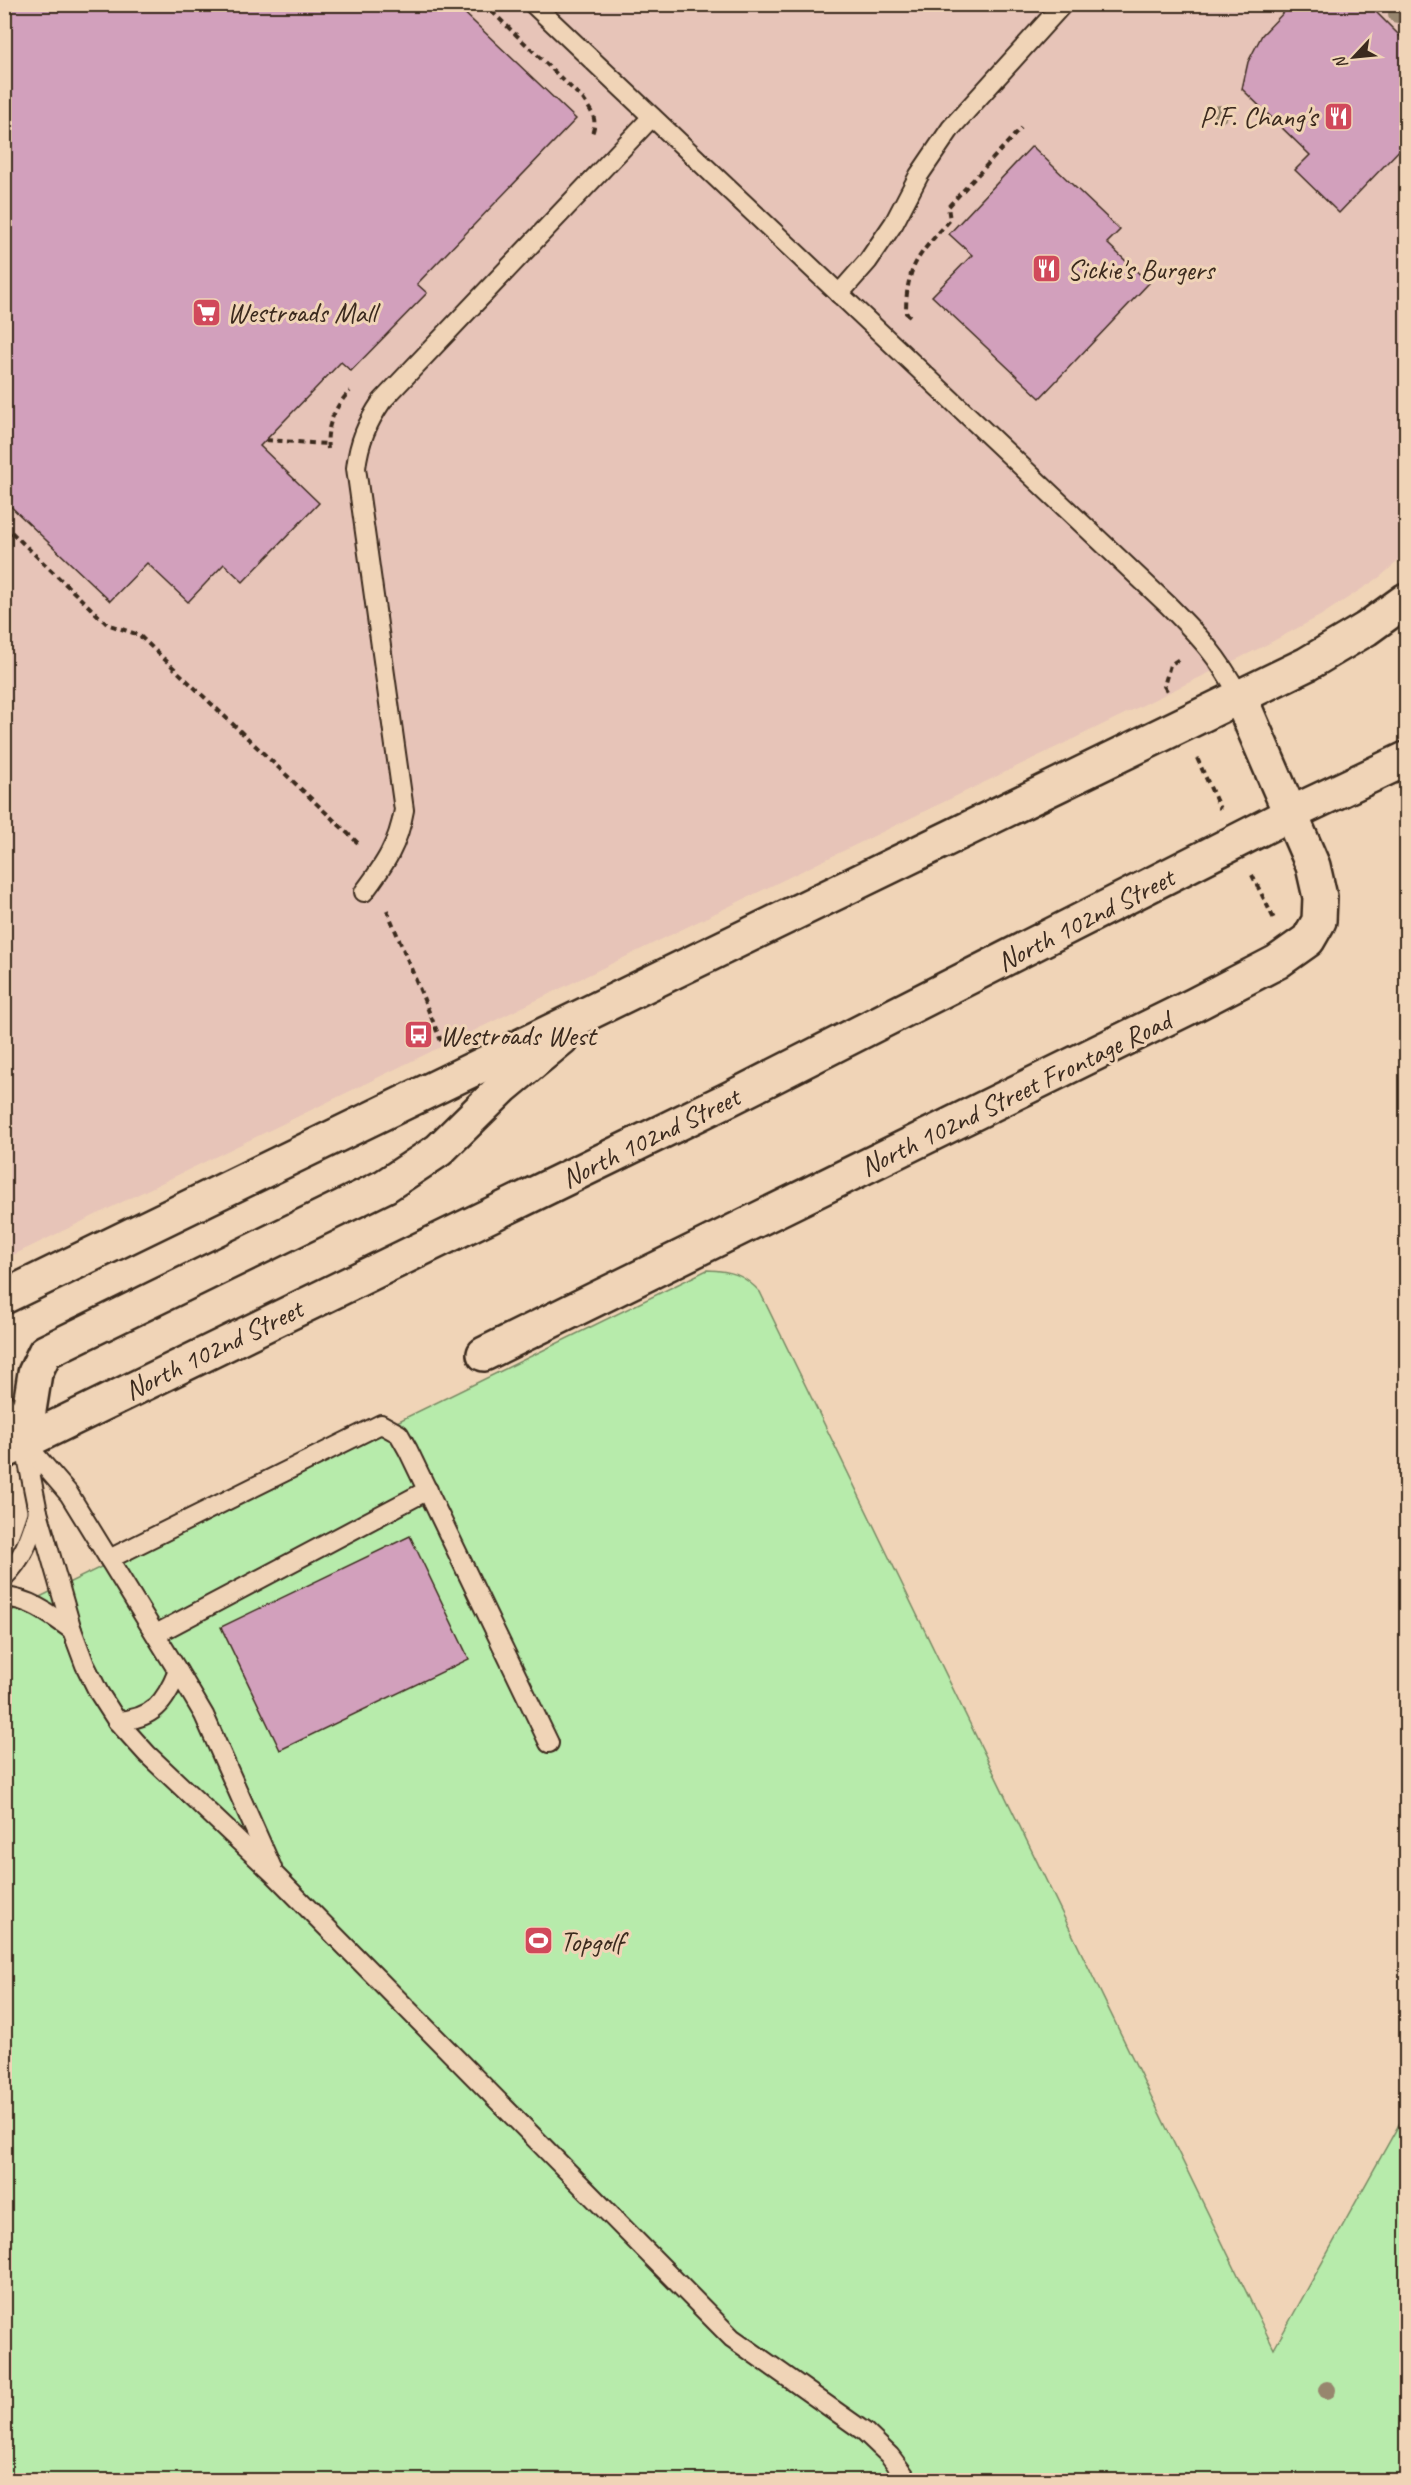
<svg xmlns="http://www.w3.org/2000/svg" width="1411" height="2485" font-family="Caveat,sans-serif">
<rect width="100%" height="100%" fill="#f0d4b7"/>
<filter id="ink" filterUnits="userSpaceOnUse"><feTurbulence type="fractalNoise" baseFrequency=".0167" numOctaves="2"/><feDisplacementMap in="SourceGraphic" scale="12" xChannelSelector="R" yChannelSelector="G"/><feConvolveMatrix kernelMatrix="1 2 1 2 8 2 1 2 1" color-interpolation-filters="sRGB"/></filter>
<g filter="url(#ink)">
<polygon fill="#e7c4b8" points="5,5 1406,5 1406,554 1380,577 1320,616 1262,647 5,1259"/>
<path fill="#b7ebab" stroke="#798a64" stroke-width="1.5" d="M707,1270C732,1271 743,1274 760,1292L1274,2349L1406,2112V2480H5V1614Z"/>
<g fill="#d2a0bc" stroke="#3b2a1e" stroke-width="1.5">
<polygon points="4,4 455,4 576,119 417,284 427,293 351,371 341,362 260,446 319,503 243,582 224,564 188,602 147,563 110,601 4,500"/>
<polygon points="1296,4 1368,4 1406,42 1406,143 1339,213 1295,170 1310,155 1242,89 1248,62 1262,35 1287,9"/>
<polygon points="1032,146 1120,230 1107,243 1149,283 1040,398 932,296 972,255 949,234"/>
<polygon points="410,1536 469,1659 280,1750 221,1627"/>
</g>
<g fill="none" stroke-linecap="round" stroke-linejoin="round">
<defs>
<g id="service">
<path d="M533,4L1168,605C1200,637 1218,656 1240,697"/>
<polyline points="839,294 868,261 894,223 919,175 951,128 1063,4"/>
<path d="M364,892C385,864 398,845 404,810L356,468C359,442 367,423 382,401L652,117"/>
<polyline points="4,1402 24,1442 38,1512 72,1630 85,1665 99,1693 117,1721 147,1754 276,1876 732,2338 865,2432 890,2456 908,2480"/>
<polyline points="25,1443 69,1494 184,1681 204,1715 272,1868"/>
<polyline points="109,1559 381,1424 399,1434 408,1450 549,1743"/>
<path d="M4,1577C24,1558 30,1537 38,1512"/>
<path d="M4,1597C31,1599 51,1615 72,1630"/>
<polyline points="156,1634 428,1490"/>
<path d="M117,1721C153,1719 165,1703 178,1671"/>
</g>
<polyline id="minor" points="484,1354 1194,1005 1277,962 1308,940 1319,921 1320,897 1313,866 1240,697"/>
<g id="secondary">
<polyline points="4,1297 1307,664 1366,629 1406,600"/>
<polyline points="24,1442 35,1373 45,1352 385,1186 439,1150 503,1087 562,1038"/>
<polyline points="4,1452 731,1098 1292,813 1406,759"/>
</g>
</defs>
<use href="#service" stroke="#3b2a1e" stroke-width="22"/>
<use href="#minor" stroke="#3b2a1e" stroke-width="38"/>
<use href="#secondary" stroke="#3b2a1e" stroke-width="38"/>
<g stroke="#3b2a1e" stroke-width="4" stroke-dasharray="6 4.5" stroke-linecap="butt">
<path d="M484,4L583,99C592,113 598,118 592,134"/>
<path d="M910,316L906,313C906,264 920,254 950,220L948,207L1021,128"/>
<polyline points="266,440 327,444"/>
<path d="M328,449C325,427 336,405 350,391"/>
<polyline points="4,525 107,624 139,635 360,845"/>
<polyline points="1167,691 1164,686 1170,665 1179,659"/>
<polyline points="1197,758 1220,809"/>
<polyline points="1252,875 1274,919"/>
<polyline points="387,910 441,1041"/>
</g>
<use href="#service" stroke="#f0d4b7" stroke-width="18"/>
<use href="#minor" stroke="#f0d4b7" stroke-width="33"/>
<use href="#secondary" stroke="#f0d4b7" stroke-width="33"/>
</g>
<g fill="#97866e">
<circle cx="1397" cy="14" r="9"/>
<circle cx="1219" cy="114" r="9"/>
<circle cx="1327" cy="2390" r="9"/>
</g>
</g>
<defs>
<symbol id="restaurant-square" viewBox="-11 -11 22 22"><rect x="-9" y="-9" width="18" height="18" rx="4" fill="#d1495b" stroke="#f0d4b7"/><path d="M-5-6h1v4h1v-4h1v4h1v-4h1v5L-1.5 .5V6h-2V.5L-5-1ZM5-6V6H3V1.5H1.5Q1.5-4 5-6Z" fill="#fff"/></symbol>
<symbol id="supermarket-square" viewBox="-11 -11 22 22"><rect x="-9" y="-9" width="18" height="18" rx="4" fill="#d1495b" stroke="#f0d4b7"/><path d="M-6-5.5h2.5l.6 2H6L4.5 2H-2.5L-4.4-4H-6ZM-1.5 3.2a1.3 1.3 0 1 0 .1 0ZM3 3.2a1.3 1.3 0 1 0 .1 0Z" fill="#fff"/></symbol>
<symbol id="bus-square" viewBox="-11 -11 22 22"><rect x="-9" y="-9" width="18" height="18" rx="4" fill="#d1495b" stroke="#f0d4b7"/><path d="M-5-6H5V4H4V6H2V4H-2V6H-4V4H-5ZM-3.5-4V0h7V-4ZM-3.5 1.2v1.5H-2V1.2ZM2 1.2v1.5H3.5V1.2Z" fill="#fff"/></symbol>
<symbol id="stadium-square" viewBox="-11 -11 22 22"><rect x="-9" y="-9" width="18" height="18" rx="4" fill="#d1495b" stroke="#f0d4b7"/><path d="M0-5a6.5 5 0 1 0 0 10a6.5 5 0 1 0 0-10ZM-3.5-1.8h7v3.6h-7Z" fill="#fff"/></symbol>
</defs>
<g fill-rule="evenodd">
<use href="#restaurant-square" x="1322" y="100" width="33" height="33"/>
<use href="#restaurant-square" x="1030" y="252" width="33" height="33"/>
<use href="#supermarket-square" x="190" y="296" width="33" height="33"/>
<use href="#bus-square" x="402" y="1018" width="33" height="33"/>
<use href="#stadium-square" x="522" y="1924" width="33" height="33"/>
</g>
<g text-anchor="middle" stroke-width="6" stroke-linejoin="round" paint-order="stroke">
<g font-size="28" fill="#3b2a1e" stroke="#f0d4b7" text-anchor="start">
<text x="1317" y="126" text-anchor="end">P.F. Chang's</text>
<text x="1067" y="279">Sickie's Burgers</text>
<text x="227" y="322">Westroads Mall</text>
<text x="440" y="1045">Westroads West</text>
<text x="560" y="1951">Topgolf</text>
</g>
<g font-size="28" fill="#3b2a1e" stroke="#f0d4b7">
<text transform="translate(1085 919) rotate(-27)" y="10">North 102nd Street</text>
<text transform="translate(1015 1093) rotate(-26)" y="10">North 102nd Street Frontage Road</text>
<text transform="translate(650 1137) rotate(-26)" y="10">North 102nd Street</text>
<text transform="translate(213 1349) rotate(-26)" y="10">North 102nd Street</text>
</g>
</g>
<rect width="1411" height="2485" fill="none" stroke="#f0d4b7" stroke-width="24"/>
<rect x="12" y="12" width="1387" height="2461" fill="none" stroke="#3b2a1e" stroke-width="2" filter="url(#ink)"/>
<g transform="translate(1354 57) rotate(244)" stroke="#f0d4b7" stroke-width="4.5" paint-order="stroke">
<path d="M0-4.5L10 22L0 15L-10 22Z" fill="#3b2a1e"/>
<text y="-9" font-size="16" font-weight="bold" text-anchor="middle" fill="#3b2a1e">N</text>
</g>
</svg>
